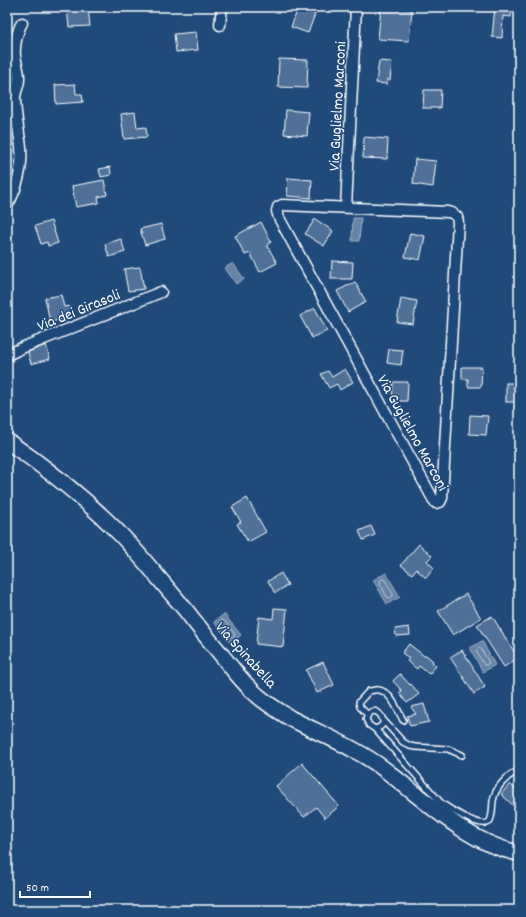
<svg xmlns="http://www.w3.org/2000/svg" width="526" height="917" font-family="Dekko,sans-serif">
<rect width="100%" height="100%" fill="#1f4a7a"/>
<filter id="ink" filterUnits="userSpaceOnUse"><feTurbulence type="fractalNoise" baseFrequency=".025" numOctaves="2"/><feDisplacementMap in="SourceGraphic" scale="8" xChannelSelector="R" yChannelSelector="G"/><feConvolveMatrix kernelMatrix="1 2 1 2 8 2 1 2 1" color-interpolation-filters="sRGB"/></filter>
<g filter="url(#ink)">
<g fill="#6583a4" stroke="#a3b5c8">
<polygon points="353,218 361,218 359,241 352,241"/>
<polygon points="233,263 244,279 236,284 225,268"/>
<polygon points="386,573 400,597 387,604 373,580"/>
<polygon points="224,614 241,635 231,644 214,622"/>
<polygon points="482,641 495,665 483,672 470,648"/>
</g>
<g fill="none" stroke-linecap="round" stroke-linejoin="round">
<g stroke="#c1cddb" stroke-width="1">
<polygon points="383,579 385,580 393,594 393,596 390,598 387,597 380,583 380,581"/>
<polygon points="223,620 225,621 234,633 235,635 233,637 230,636 220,624 220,622"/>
<polygon points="479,648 481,649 489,662 488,664 486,665 484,665 476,651 477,649"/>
</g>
</g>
<g fill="#507197" stroke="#fff">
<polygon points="381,7 412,10 409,41 378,39"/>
<polygon points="495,7 512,7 511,17 503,16 502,38 492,37"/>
<polygon points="88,8 90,26 69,27 67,9"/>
<polygon points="298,8 315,14 308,33 291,27"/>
<polygon points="196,32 198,50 176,52 174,34"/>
<polygon points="279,59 308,60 307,88 278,87"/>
<polygon points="379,61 392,62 390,80 387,80 387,84 376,83"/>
<polygon points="75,84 76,94 82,94 83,102 56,104 55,85"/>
<polygon points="424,90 441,90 440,108 423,108"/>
<polygon points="286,110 309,112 307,136 284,134"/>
<polygon points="135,112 137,128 146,127 147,137 124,139 121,114"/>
<polygon points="364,137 388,139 387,159 363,158"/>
<polygon points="415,159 436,161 433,187 413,184"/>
<polygon points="110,167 111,175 101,177 99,169"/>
<polygon points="288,178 312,180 311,198 287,196"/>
<polygon points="104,180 107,195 98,197 99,203 76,207 72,186"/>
<polygon points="315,219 333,231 324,246 305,234"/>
<polygon points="51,221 58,243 48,246 47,242 41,244 35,226"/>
<polygon points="261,222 271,242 267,245 277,263 260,272 250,253 245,255 235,236"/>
<polygon points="161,224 165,239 145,245 140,229"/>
<polygon points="410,233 425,236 420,260 405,257"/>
<polygon points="121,239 125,252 109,257 105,244"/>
<polygon points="332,261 353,262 352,279 331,279"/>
<polygon points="140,267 144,289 128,291 124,269"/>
<polygon points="355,282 366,302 348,312 337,291"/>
<polygon points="61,295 64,307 69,306 71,314 64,316 65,319 50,322 45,298"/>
<polygon points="401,298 417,301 413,324 397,322"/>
<polygon points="315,308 327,331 312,338 300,316"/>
<polygon points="46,345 50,359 31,364 28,352"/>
<polygon points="389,349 403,350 401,365 387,363"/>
<polygon points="462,367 482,367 481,387 468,387 468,379 462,379"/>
<polygon points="345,369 353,382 340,390 337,384 329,388 321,374 328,371 332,377"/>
<polygon points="393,382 408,382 407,401 392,401"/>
<rect x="506" y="383" width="13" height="19"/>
<polygon points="470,415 488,416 486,435 469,434"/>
<polygon points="247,498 266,532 248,542 237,524 241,522 232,507"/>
<polygon points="371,526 375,535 363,540 359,531"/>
<polygon points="419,544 432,556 427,561 434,568 426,578 416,569 412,574 401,565"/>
<polygon points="281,573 288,585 275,593 268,581"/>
<polygon points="466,594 481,618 453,635 438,611"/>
<polygon points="274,608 287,609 283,647 256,644 259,617 273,619"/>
<polygon points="492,616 518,658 504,667 477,625"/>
<polygon points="409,627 410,635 396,636 395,629"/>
<polygon points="409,644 424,656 426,655 433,661 432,662 436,666 429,674 419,666 417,669 407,661 409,658 402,653"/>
<polygon points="462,650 485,687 474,694 450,657"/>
<polygon points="323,662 334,685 317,693 306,670"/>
<polygon points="400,674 410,685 411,684 419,694 407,703 399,693 402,691 393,681"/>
<polygon points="424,704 429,722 410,726 407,716 416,714 411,707"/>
<polygon points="302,763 339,806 325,818 316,807 304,817 276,786"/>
<polygon points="510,784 515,789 519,785 519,811 501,794"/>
</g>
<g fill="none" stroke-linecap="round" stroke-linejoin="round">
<defs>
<g id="lane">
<path d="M367,714L360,707L359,702L369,691C372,691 376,689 379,690C391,692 398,711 403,720"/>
<polyline points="383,720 403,742 410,746 415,747 448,749 462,755"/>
<path d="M375,729L380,727L383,724C384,712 370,705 366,719L369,725L375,729L441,803L437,809"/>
<path d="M441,803C448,808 481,829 489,822C493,818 492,807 493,801C495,788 507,775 519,771"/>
</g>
<g id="street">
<polyline points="220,25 222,7"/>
<polygon points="282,205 448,212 452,213 457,217 458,222 442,498 440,502 436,503 433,499 279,218 277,211 278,207"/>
<path d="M7,206C17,189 23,167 21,147C19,131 15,114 15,98C15,91 20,84 19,77C19,70 16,63 15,56C14,47 17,31 22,23"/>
<polyline points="346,207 356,7"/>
<polyline points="7,355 24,347 161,292"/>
</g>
<path id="secondary" d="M7,441C48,469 86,499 121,535C143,558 163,584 184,608C197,625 210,641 224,658C234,671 244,684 257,695C267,704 279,711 290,718C322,735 355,747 384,769C424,799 468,844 519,853"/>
</defs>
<use href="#lane" stroke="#fff" stroke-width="8"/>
<use href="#street" stroke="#fff" stroke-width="13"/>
<use href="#secondary" stroke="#fff" stroke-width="18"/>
<use href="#lane" stroke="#1f4a7a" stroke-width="5"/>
<use href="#street" stroke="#1f4a7a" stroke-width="10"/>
<use href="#secondary" stroke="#1f4a7a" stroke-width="15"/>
</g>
</g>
<g text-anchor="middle" stroke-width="3" stroke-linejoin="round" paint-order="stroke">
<g font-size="16" fill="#fff" stroke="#1f4a7a">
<text transform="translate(336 106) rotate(-87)" y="6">Via Guglielmo Marconi</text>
<text transform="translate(78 309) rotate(-22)" y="6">Via dei Girasoli</text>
<text transform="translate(414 432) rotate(61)" y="6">Via Guglielmo Marconi</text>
<text transform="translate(247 654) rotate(48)" y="6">Via Spinabella</text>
</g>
</g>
<rect width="526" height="917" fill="none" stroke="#1f4a7a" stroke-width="24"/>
<rect x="12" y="12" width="502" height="893" fill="none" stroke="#fff" stroke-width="1.5" filter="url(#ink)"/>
<path d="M20 891v6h70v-6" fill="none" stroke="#ffffff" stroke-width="2"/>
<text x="26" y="891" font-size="12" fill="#ffffff" stroke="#1f4a7a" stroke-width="3" paint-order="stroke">50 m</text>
</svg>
